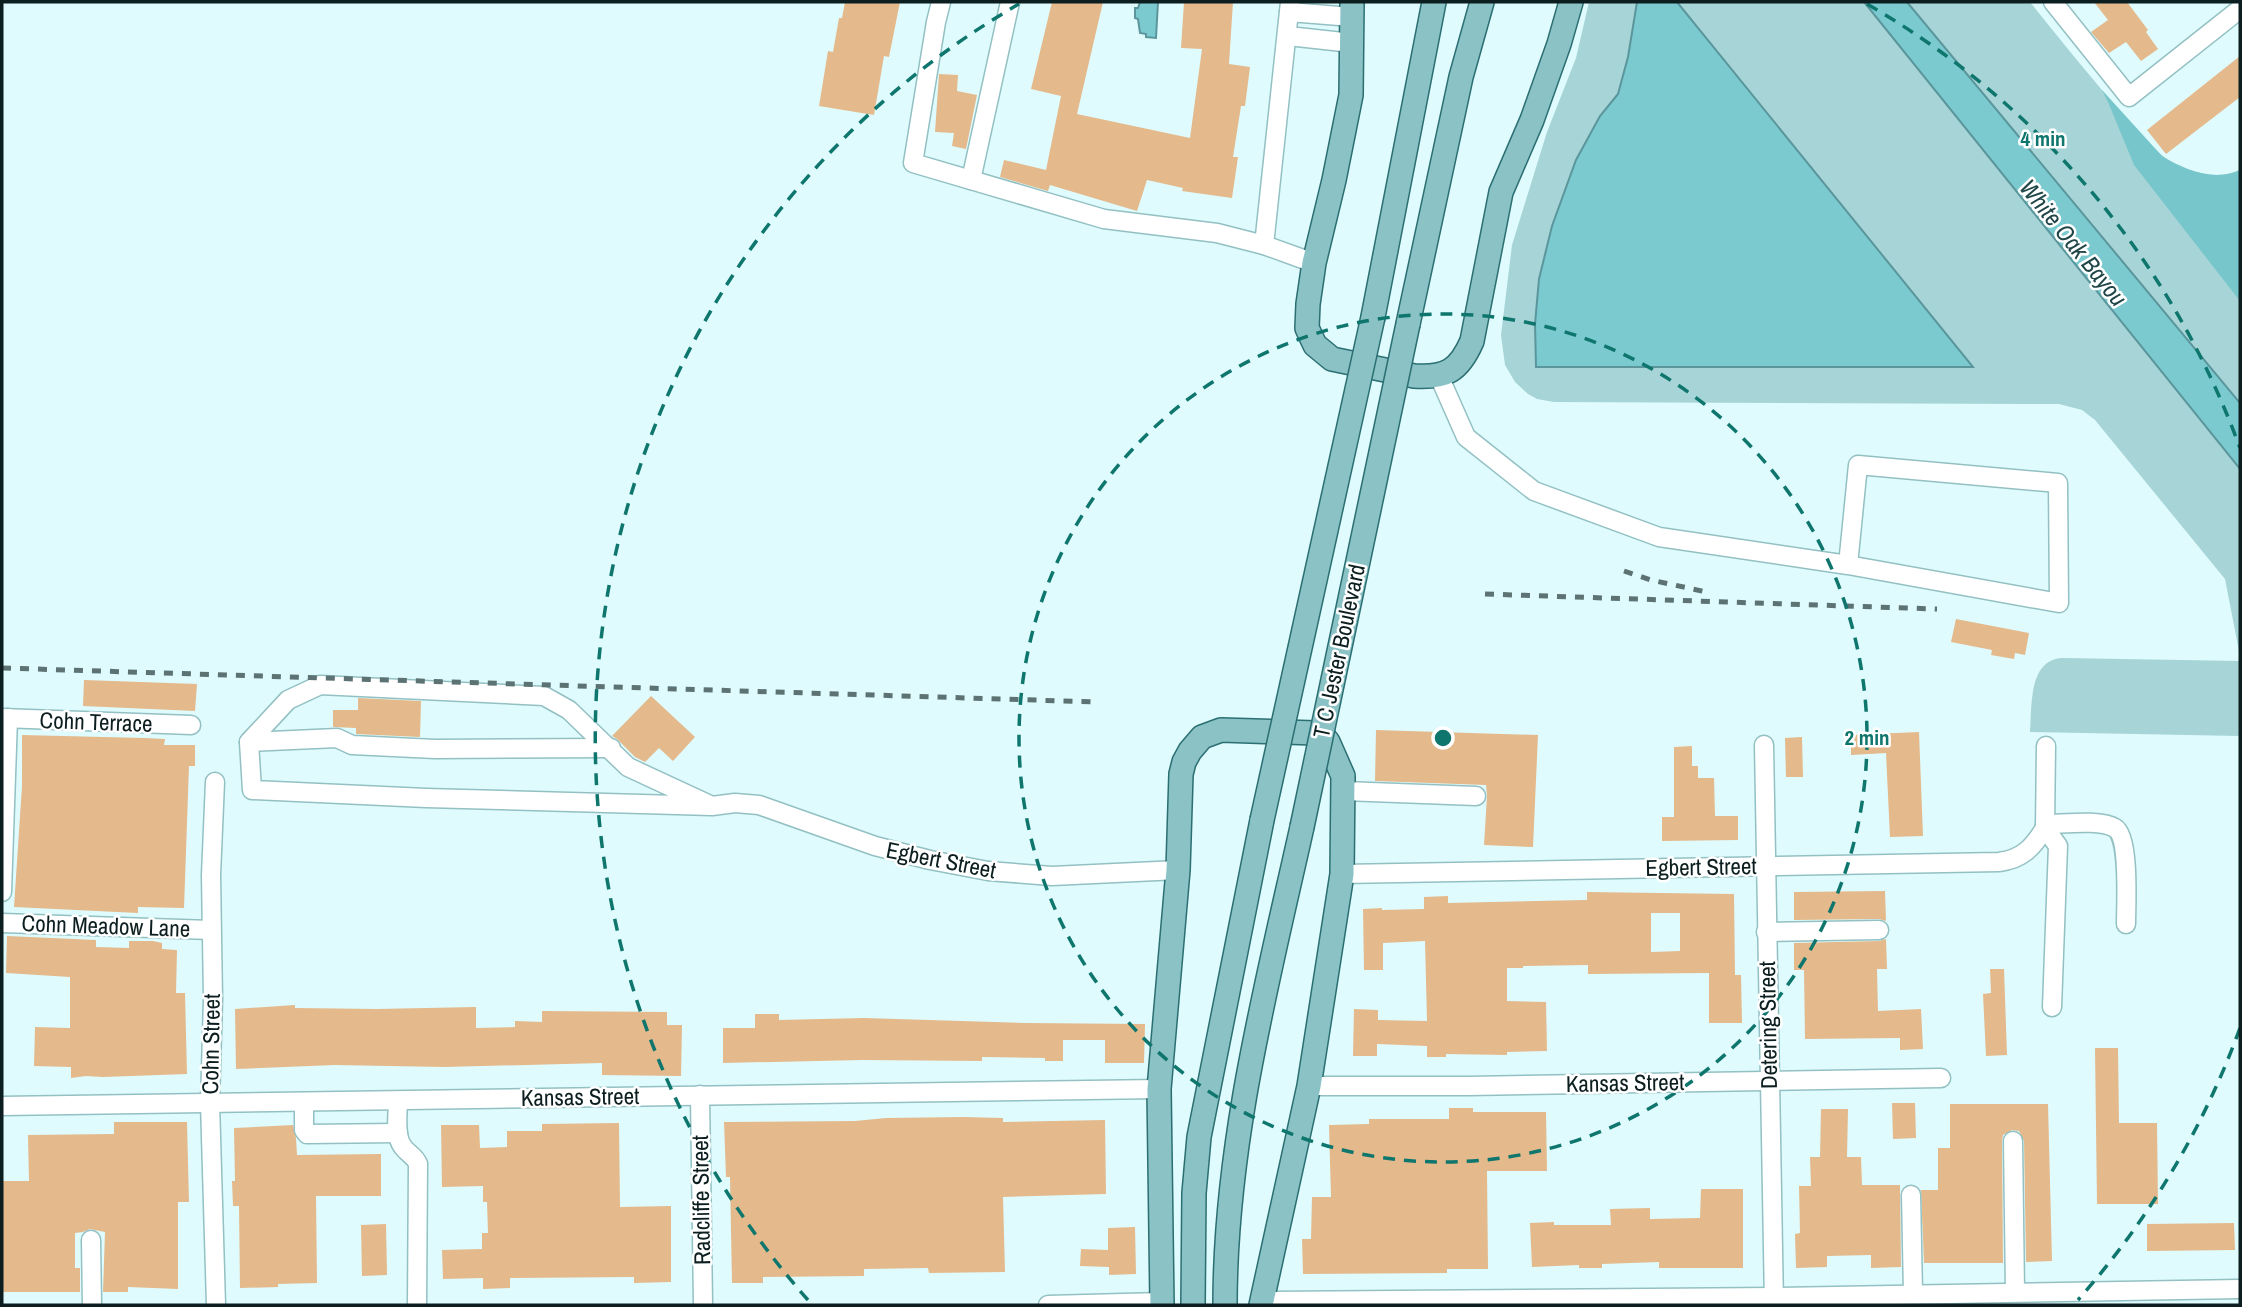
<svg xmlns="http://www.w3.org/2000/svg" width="2242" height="1307" font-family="'Archivo Narrow',sans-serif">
<rect width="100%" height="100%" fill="#dffbfd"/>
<g fill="#a7d4d7">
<path d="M1589,2H2030C2063,43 2095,83 2130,122C2141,133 2152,147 2164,157C2184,172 2216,181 2240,170V656L2225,579L2095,420L2082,410L2059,404L1554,402L1537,399L1528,394L1515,382L1505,365L1501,335L1512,245L1547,132L1576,58Z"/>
<path d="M2063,658L2240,661V736L2030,732C2032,707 2028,659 2063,658Z"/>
</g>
<path fill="#77c6cb" d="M2102,90L2162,156C2185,170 2214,182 2240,170V301L2134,165L2108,102Z"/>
<g fill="#7bcad0" stroke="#5a969b" stroke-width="2">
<polygon points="1140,2 1158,2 1156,38 1146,37 1146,34 1140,33 1138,19 1135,18 1135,8 1138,8"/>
<polygon points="1637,2 1677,2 1973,367 1536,367 1535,324 1539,279 1552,226 1576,160 1600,116 1618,94 1628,57"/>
<polygon points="1864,2 1907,2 2240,403 2240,469"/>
</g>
<g fill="#e4b98b" fill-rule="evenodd">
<polygon points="845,2 900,2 889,57 884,56 874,115 819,106 828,51 833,52 839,18 842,18"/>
<polygon points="1052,2 1103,2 1077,114 1190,138 1202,49 1181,48 1184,2 1233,2 1229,64 1250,67 1245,106 1241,106 1233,157 1238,157 1232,198 1182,191 1183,188 1147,180 1137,211 1050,185 1048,191 1000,177 1004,160 1046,170 1061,96 1031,89"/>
<polygon points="2094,2 2127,2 2148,30 2146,32 2158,49 2141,61 2126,42 2109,53 2091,32 2108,20"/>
<polygon points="2240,56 2240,97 2166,154 2147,130"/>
<polygon points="939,74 958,75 957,91 977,95 966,149 952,146 954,133 935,132"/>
<polygon points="1956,619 2029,633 2025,655 2015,653 2014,659 1991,655 1992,650 1951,642"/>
<polygon points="84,680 197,684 195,711 83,706"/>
<polygon points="651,696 695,737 673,761 659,748 645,762 635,757 617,739 612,736"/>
<polygon points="358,698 421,701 420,737 356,734 356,728 333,727 333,710 358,710"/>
<polygon points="1376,730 1538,735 1533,847 1484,845 1487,796 1486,785 1375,781"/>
<polygon points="1919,732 1923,836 1890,837 1886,753 1851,755 1851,735"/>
<polygon points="22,735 144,738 165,739 164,745 195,745 195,766 189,766 184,908 138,907 138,913 14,907 22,786"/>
<polygon points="1802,737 1803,777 1786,777 1785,738"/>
<polygon points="1692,746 1692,766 1698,766 1698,778 1714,778 1715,816 1738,816 1738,840 1662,841 1662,817 1674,817 1674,747"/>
<polygon points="1885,891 1886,921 1879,919 1794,920 1794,892"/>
<path d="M1587,892L1734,894L1735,975H1741L1742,1023H1709V973L1588,974V965L1523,966V968H1507V1001L1546,1002L1547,1051L1507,1052V1055L1446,1054V1057H1427V1046L1377,1044V1056H1353L1354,1009L1378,1010V1020L1427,1021L1425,941L1383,943V970H1364L1363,909L1382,908V910L1424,909V897L1448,896V903L1587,900ZM1651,913H1680V951L1651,952Z"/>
<polygon points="7,936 96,940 96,947 129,948 129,941 153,941 162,943 162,949 177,950 176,993 185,993 187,1074 103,1077 86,1076 71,1078 71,1067 34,1066 35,1027 70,1028 70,977 6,973"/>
<polygon points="1886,939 1887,969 1877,969 1878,1011 1921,1009 1923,1049 1900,1050 1900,1038 1805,1039 1804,970 1794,970 1794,943 1879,941"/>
<polygon points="1990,969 2004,969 2007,1055 1986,1056 1983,994 1991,993"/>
<polygon points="295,1005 295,1008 377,1009 476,1007 476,1028 515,1027 515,1021 542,1022 542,1011 667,1012 667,1025 682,1025 681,1076 602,1075 602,1063 444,1067 335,1065 236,1069 235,1009"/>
<polygon points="755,1014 779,1014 779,1020 864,1018 1024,1023 1145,1024 1144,1063 1105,1063 1105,1040 1063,1040 1063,1061 1045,1061 1045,1058 982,1057 982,1061 862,1060 723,1063 723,1028 755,1028"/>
<polygon points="2095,1048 2118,1048 2119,1123 2157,1123 2158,1204 2097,1204"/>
<polygon points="1892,1103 1915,1103 1916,1138 1893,1139"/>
<polygon points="1950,1104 2048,1104 2052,1261 2026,1262 2024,1141 2019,1131 2012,1130 2003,1135 2002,1141 2003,1263 1924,1263 1921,1190 1938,1190 1938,1148 1950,1148"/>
<polygon points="1449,1108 1473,1108 1473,1112 1546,1112 1547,1171 1487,1171 1488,1269 1447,1269 1447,1273 1303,1274 1302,1239 1311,1239 1312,1197 1331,1197 1329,1125 1369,1124 1369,1119 1449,1119"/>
<polygon points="1821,1109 1848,1109 1847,1157 1861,1157 1862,1185 1900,1185 1901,1267 1871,1268 1871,1255 1827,1256 1827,1267 1796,1268 1795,1234 1800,1233 1799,1186 1811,1186 1810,1157 1820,1157"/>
<polygon points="963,1117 1003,1118 1003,1122 1105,1120 1106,1194 1003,1197 1005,1272 929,1273 928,1268 864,1269 864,1276 763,1277 763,1283 732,1283 730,1177 726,1177 724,1122 855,1121 886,1118"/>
<polygon points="114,1122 187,1122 189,1202 178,1202 178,1289 128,1287 128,1292 103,1292 105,1232 90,1229 83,1232 75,1233 75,1268 80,1268 80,1292 2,1292 2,1181 29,1181 28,1135 114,1134"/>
<polygon points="619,1123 620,1207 671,1206 671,1282 634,1283 634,1277 510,1278 510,1288 483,1289 483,1278 443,1279 442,1250 482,1249 482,1233 488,1233 487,1202 483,1202 483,1186 442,1187 441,1125 479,1125 480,1148 507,1147 507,1131 542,1131 542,1124"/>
<polygon points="293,1125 296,1138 297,1155 381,1154 381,1196 316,1196 317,1283 278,1284 278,1287 240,1288 239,1206 233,1206 232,1181 235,1181 234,1128"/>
<polygon points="1701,1189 1743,1189 1743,1268 1659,1268 1659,1262 1602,1264 1602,1268 1579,1268 1579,1265 1532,1267 1530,1223 1554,1222 1554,1225 1611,1225 1610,1209 1650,1208 1650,1219 1700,1218"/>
<polygon points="2234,1223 2235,1250 2147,1251 2147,1224"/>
<polygon points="386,1224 387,1275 362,1276 361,1225"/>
<polygon points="1135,1227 1136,1274 1109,1275 1109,1267 1080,1266 1081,1249 1108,1250 1108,1228"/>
</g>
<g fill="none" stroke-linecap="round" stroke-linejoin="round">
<defs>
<g id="minor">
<polyline points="941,2 936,22 913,163 1104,219 1217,233 1264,245 1290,2"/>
<polyline points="2053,2 2129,97 2240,9"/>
<polyline points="1289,12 1352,17"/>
<polyline points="1288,36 1352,43"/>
<polyline points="971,180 1010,2"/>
<polyline points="1264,245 1314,263"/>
<polyline points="1439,376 1466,437 1534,491 1659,537 1848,565 2059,603 2058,483 1858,465 1848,565"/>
<polyline points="2,718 191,725"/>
<polyline points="249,742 337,738 352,745 435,749 611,748"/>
<polyline points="1764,745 1774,1305"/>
<polyline points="215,782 211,875 213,999 210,1103 216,1305"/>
<polyline points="1344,791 1476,796"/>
<polyline points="712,806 628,767 569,710 544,696 320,685 288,700 249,742 252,790 426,798 712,806 735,803 759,805 875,846 930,860 988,871 1052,876 1178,870"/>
<path d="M2045,824C2064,824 2100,819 2115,828C2130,837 2126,907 2126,924"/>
<polyline points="2045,828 2058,846 2052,1007"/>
<polyline points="2045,828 2046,746"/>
<path d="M1342,874L1999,862C2023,859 2033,847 2045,828"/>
<polyline points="2,892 8,718"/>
<polyline points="2,923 211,930"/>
<polyline points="1766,932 1879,930"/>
<polyline points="1309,1086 1469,1086 1941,1078"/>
<polyline points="700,1095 703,1305"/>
<path d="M398,1101C398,1114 394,1136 403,1147C408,1154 415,1156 418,1164L417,1305"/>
<polyline points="304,1102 304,1130 307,1134 398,1133"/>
<polyline points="2,1106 1159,1089"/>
<polyline points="2013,1141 2015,1292"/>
<polyline points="1911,1195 1913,1293"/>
<polyline points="91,1240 92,1305"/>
<polyline points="1262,1301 1774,1297 2240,1289"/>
<polyline points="1048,1305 1161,1302"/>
</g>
<g id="major">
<path d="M1352,2L1351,95L1334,180L1314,263L1308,304L1307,328L1315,345L1332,359L1414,376C1446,378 1459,371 1472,341L1501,192L1532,120L1559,44L1571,2"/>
<polyline points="1373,317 1434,2"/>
<polyline points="1408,324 1461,77 1482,2"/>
<polyline points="1162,1305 1159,1089 1178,870 1181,774 1184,762 1190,751 1202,737 1221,730 1315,733 1324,737 1328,742 1343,776 1342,874 1309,1086 1261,1305"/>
<polyline points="1193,1305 1194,1193 1199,1137 1262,820"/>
<path d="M1225,1305C1225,1143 1267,984 1302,827"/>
</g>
</defs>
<use href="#minor" stroke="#93c0c3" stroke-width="21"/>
<use href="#major" stroke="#2b6f73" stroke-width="26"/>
<use href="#minor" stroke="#fff" stroke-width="18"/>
<use href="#major" stroke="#8ac2c6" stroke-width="23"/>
<g stroke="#5c7273" stroke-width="5" stroke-dasharray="9 9" stroke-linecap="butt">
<polyline points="1624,571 1651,580 1711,593"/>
<polyline points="1485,594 1937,609"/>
<polyline points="2,668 1097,702"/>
</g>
<defs>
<g id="major-bridge">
<polyline points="1262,820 1373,317"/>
<polyline points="1302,827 1408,324"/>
</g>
</defs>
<use href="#major-bridge" stroke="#2b6f73" stroke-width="26" stroke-linecap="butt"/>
<use href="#major-bridge" stroke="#8ac2c6" stroke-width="23"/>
</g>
<g fill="none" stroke="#0f766e" stroke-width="3.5" stroke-dasharray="12 9">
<circle cx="1443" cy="738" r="424"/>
<path d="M2240 1028A848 848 0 0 1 2078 1300M808 1300A848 848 0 0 1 1019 4M1867 4A848 848 0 0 1 2240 448"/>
</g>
<g text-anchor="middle" stroke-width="5" stroke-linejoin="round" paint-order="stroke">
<g font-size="23" fill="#0c1e1f" stroke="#fff">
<text transform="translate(1339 651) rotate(-78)" y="8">T C Jester Boulevard</text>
<text transform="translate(96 722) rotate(2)" y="8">Cohn Terrace</text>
<text transform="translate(941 860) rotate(11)" y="8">Egbert Street</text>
<text transform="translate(1701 867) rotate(-1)" y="8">Egbert Street</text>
<text transform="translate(106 926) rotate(2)" y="8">Cohn Meadow Lane</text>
<text transform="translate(1768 1025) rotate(-91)" y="8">Detering Street</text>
<text transform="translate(211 1044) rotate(-89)" y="8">Cohn Street</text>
<text transform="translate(1625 1083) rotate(-1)" y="8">Kansas Street</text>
<text transform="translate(580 1097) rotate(-1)" y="8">Kansas Street</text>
<text transform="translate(701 1200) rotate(-91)" y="8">Radcliffe Street</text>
</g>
<g font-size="24" font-style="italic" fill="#204648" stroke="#fff">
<text transform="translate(2073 243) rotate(51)" y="8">White Oak Bayou</text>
</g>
</g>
<circle cx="1443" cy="738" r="10" fill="#0f766e" stroke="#fff" stroke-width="3.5"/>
<g font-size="21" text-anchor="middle" font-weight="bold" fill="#0f766e" stroke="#fff" stroke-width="5" stroke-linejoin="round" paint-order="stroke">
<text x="2043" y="146">4 min</text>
<text x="1867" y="745">2 min</text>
</g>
<rect width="2242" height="1307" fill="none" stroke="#0c1e1f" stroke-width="7"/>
</svg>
